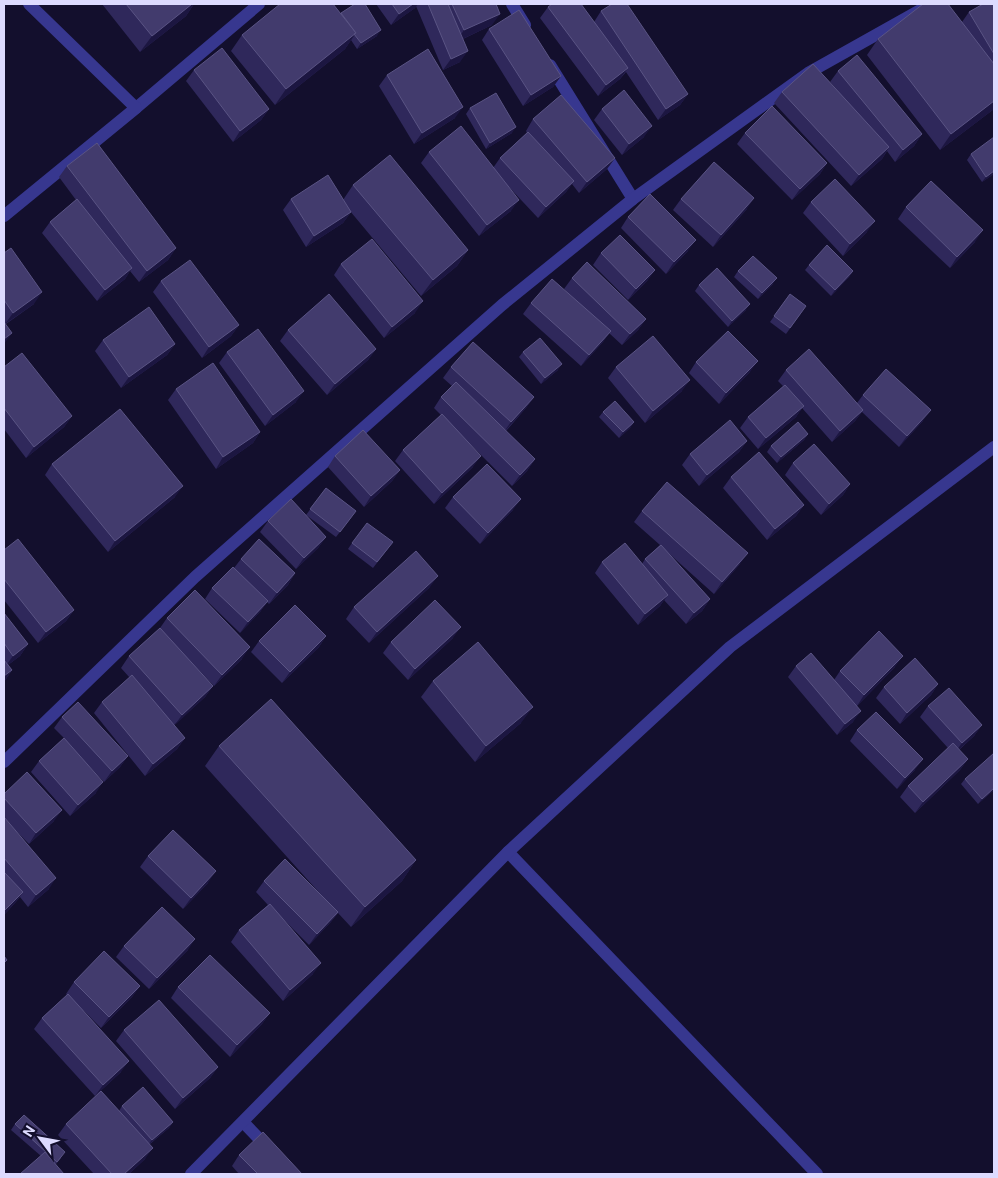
<svg xmlns="http://www.w3.org/2000/svg" width="998" height="1178" font-family="Roboto,sans-serif">
<rect width="100%" height="100%" fill="#130f2d"/>
<g fill="none" stroke-linecap="round" stroke-linejoin="round">
<g stroke="#37378f" stroke-width="12">
<polyline points="512,4 525,25"/>
<polyline points="550,65 633,199"/>
<polyline points="136,108 259,4"/>
<polyline points="4,216 136,108 29,4"/>
<polyline points="4,762 195,577 502,305 633,199 808,73 931,4"/>
<polyline points="508,852 817,1174"/>
<polyline points="244,1123 293,1174"/>
<polyline points="191,1174 508,852 730,647 994,447"/>
</g>
</g>
<g fill="#2f285b">
<polygon points="102,4 194,4 186,16 140,52"/>
<polygon points="376,4 496,4 492,25 463,39 460,62 443,70 416,6 415,8 391,25"/>
<polygon points="994,4 994,109 940,150 867,55 878,39 962,22 969,12"/>
<polygon points="548,7 594,22 601,11 688,94 680,105 658,120 626,72 620,79 598,96 540,18"/>
<polygon points="341,13 377,36 357,49 351,40 345,49 275,105 231,51 242,35"/>
<polygon points="489,29 561,76 553,87 523,106 482,40"/>
<polygon points="194,70 269,109 261,120 233,142 186,81"/>
<polygon points="838,71 922,134 914,146 895,162 887,151 882,159 851,186 774,103 782,92 838,91 830,82"/>
<polygon points="387,75 455,118 414,144 379,86"/>
<polygon points="470,108 512,133 486,149 466,114"/>
<polygon points="602,109 644,137 622,155 594,120"/>
<polygon points="533,119 615,158 607,169 579,193 572,184 566,192 538,218 507,185 511,211 479,236 421,163 429,152 493,168 500,158 527,133 526,131"/>
<polygon points="745,133 827,163 820,174 792,200 737,144"/>
<polygon points="971,154 994,174 982,182 967,160"/>
<polygon points="67,166 176,248 168,260 139,282 130,271 125,279 97,301 42,233 50,222 76,200 59,177"/>
<polygon points="353,185 468,250 457,266 421,296 350,211 351,212 343,223 306,247 283,210 291,199 343,200"/>
<polygon points="681,199 747,209 713,247 673,210"/>
<polygon points="811,202 867,232 843,256 803,213"/>
<polygon points="906,207 975,242 950,268 898,219"/>
<polygon points="628,217 688,251 666,274 621,228"/>
<polygon points="4,253 34,304 6,324 4,339"/>
<polygon points="601,253 655,270 647,281 628,300 593,265"/>
<polygon points="341,264 415,313 384,338 334,275"/>
<polygon points="809,265 853,271 849,277 831,296 805,270"/>
<polygon points="738,271 773,284 758,299 734,277"/>
<polygon points="572,278 646,319 638,330 622,345 609,333 603,342 581,366 523,314 531,303 572,297 564,289"/>
<polygon points="161,281 239,325 231,336 202,358 153,292"/>
<polygon points="699,285 746,310 728,327 695,291"/>
<polygon points="790,294 806,306 786,334 770,322"/>
<polygon points="288,330 376,349 368,360 327,395 280,341"/>
<polygon points="103,340 175,344 167,355 121,388 95,351"/>
<polygon points="227,352 296,402 265,426 219,363"/>
<polygon points="523,352 558,370 541,384 519,357"/>
<polygon points="696,362 750,372 719,404 689,373"/>
<polygon points="4,367 72,416 64,427 26,458 4,429"/>
<polygon points="451,367 534,397 526,408 506,431 535,459 527,471 512,486 461,435 473,467 434,504 395,461 403,450 441,415 434,408 441,397 452,386 443,378"/>
<polygon points="616,367 682,391 645,423 608,378"/>
<polygon points="786,370 857,403 863,395 923,421 899,447 862,412 855,421 832,442 802,408 796,417 758,449 740,428 748,417 783,386 778,381"/>
<polygon points="176,389 260,432 253,443 216,469 168,400"/>
<polygon points="603,412 634,422 630,428 619,438 599,417"/>
<polygon points="808,434 804,440 777,463 767,452 771,446"/>
<polygon points="747,441 739,452 699,486 682,465 690,454"/>
<polygon points="335,456 400,470 392,481 364,507 328,467"/>
<polygon points="793,463 850,484 843,495 821,515 785,475"/>
<polygon points="52,464 175,497 108,552 45,475"/>
<polygon points="731,477 804,505 796,516 767,540 723,488"/>
<polygon points="326,488 356,511 336,537 306,515"/>
<polygon points="453,497 513,510 480,544 445,508"/>
<polygon points="642,511 740,564 714,594 665,550 710,599 702,611 686,624 664,600 660,606 638,625 595,573 602,562 642,564 645,559 660,545 634,522"/>
<polygon points="268,521 326,537 318,548 296,569 260,532"/>
<polygon points="393,542 373,568 348,549 352,543"/>
<polygon points="4,550 74,610 66,621 38,643 4,600"/>
<polygon points="241,559 295,573 288,585 269,604 267,602 260,612 240,633 205,599 212,588 234,568"/>
<polygon points="430,587 369,643 346,619 354,607"/>
<polygon points="4,613 28,644 20,656 8,665 12,670 4,682"/>
<polygon points="167,618 242,659 214,686 191,662 213,686 205,697 174,725 185,738 177,749 145,776 94,713 102,702 130,678 121,668 129,656 160,628"/>
<polygon points="326,636 319,647 282,683 251,652 259,641"/>
<polygon points="453,638 408,680 383,653 391,642"/>
<polygon points="796,666 834,680 840,671 895,667 857,706 853,722 837,735 788,677"/>
<polygon points="433,681 521,723 475,762 421,697"/>
<polygon points="938,684 931,695 900,724 876,698 884,687"/>
<polygon points="928,706 982,725 974,736 959,750 968,759 960,770 915,813 900,797 908,786 948,748 920,717"/>
<polygon points="62,717 128,756 120,767 104,782 85,762 96,793 70,816 31,772 39,761 64,738 54,728"/>
<polygon points="857,730 915,770 897,789 850,741"/>
<polygon points="219,746 416,860 402,881 351,927 338,913 330,923 309,945 283,919 313,974 283,1001 231,942 239,930 268,905 256,892 264,881 324,898 205,766"/>
<polygon points="994,753 994,790 978,804 961,784 965,779"/>
<polygon points="4,794 54,821 29,844 13,828 49,889 28,907 20,897 15,903 4,915"/>
<polygon points="148,856 208,883 183,909 140,867"/>
<polygon points="124,946 188,950 149,989 116,957"/>
<polygon points="74,982 140,986 132,997 101,1028 83,1010 121,1072 95,1096 34,1029 42,1018 67,995 66,994"/>
<polygon points="178,987 270,1013 262,1024 230,1057 171,998"/>
<polygon points="124,1030 218,1067 210,1078 175,1109 116,1041"/>
<polygon points="122,1106 173,1122 169,1128 150,1144 145,1159 129,1174 94,1174 58,1135 66,1124 119,1111"/>
<polygon points="15,1124 61,1158 56,1164 41,1156 11,1130"/>
<polygon points="239,1155 302,1174 239,1174 232,1166"/>
</g>
<g fill="#1c1641">
<polygon points="192,4 194,4 186,16 140,52 152,36"/>
<polygon points="413,4 418,4 415,8 391,25 399,14"/>
<polygon points="500,14 492,25 456,42 464,30"/>
<polygon points="381,30 377,36 357,49 361,43"/>
<polygon points="356,33 345,49 275,105 286,89"/>
<polygon points="468,51 460,62 443,70 451,59"/>
<polygon points="628,68 620,79 598,96 606,85"/>
<polygon points="561,76 553,87 523,106 531,95"/>
<polygon points="688,94 680,105 658,120 666,109"/>
<polygon points="994,101 994,109 940,150 951,134"/>
<polygon points="463,107 455,118 414,144 422,133"/>
<polygon points="269,109 261,120 233,142 240,131"/>
<polygon points="652,126 644,137 622,155 629,144"/>
<polygon points="516,127 512,133 486,149 490,143"/>
<polygon points="922,134 914,146 895,162 903,150"/>
<polygon points="889,147 882,159 851,186 859,175"/>
<polygon points="615,158 607,169 579,193 587,182"/>
<polygon points="827,163 820,174 792,200 800,189"/>
<polygon points="994,171 994,174 982,182 986,177"/>
<polygon points="574,181 566,192 538,218 546,207"/>
<polygon points="754,198 747,209 713,247 721,235"/>
<polygon points="519,200 511,211 479,236 487,225"/>
<polygon points="351,212 343,223 306,247 314,236"/>
<polygon points="875,221 867,232 843,256 850,244"/>
<polygon points="983,230 975,242 950,268 957,257"/>
<polygon points="696,240 688,251 666,274 674,262"/>
<polygon points="176,248 168,260 139,282 147,271"/>
<polygon points="468,250 457,266 421,296 433,280"/>
<polygon points="132,268 125,279 97,301 105,290"/>
<polygon points="655,270 647,281 628,300 636,289"/>
<polygon points="853,271 849,277 831,296 835,290"/>
<polygon points="777,278 773,284 758,299 762,293"/>
<polygon points="42,292 34,304 5,324 13,313"/>
<polygon points="423,301 415,313 384,338 392,327"/>
<polygon points="750,304 746,310 728,327 732,321"/>
<polygon points="646,319 638,330 622,345 630,334"/>
<polygon points="239,325 231,336 202,358 209,347"/>
<polygon points="611,331 603,342 581,366 589,355"/>
<polygon points="12,333 4,344 4,339"/>
<polygon points="175,344 167,355 121,388 129,377"/>
<polygon points="376,349 368,360 327,395 335,384"/>
<polygon points="758,361 750,372 719,404 726,393"/>
<polygon points="562,364 558,370 541,384 545,378"/>
<polygon points="690,380 682,391 645,423 653,411"/>
<polygon points="304,391 296,402 265,426 273,415"/>
<polygon points="534,397 526,408 503,433 511,422"/>
<polygon points="804,406 796,417 758,449 766,438"/>
<polygon points="863,410 855,421 832,442 840,431"/>
<polygon points="931,410 923,421 899,447 907,436"/>
<polygon points="72,416 64,427 26,458 34,447"/>
<polygon points="634,422 630,428 619,438 623,432"/>
<polygon points="260,432 253,443 216,469 223,457"/>
<polygon points="808,434 804,440 777,463 781,457"/>
<polygon points="747,441 739,452 699,486 707,475"/>
<polygon points="481,456 473,467 434,504 442,493"/>
<polygon points="535,459 527,471 512,486 520,475"/>
<polygon points="400,470 392,481 364,507 371,496"/>
<polygon points="850,484 843,495 821,515 829,504"/>
<polygon points="183,486 175,497 108,552 115,541"/>
<polygon points="521,499 513,510 480,544 488,533"/>
<polygon points="804,505 796,516 767,540 775,529"/>
<polygon points="326,537 318,548 296,569 304,558"/>
<polygon points="748,553 740,564 714,594 722,582"/>
<polygon points="295,573 288,585 269,604 277,593"/>
<polygon points="438,576 430,587 369,643 377,632"/>
<polygon points="668,595 660,606 638,625 645,614"/>
<polygon points="710,599 702,611 686,624 694,613"/>
<polygon points="268,601 260,612 240,633 248,622"/>
<polygon points="74,610 66,621 38,643 46,632"/>
<polygon points="461,627 453,638 408,680 415,669"/>
<polygon points="326,636 319,647 282,683 290,672"/>
<polygon points="28,644 20,656 5,667 13,656"/>
<polygon points="250,647 242,659 214,686 222,675"/>
<polygon points="903,656 895,667 857,706 864,695"/>
<polygon points="12,670 4,682 4,676"/>
<polygon points="938,684 931,695 900,724 907,713"/>
<polygon points="213,686 205,697 174,726 182,715"/>
<polygon points="533,707 521,723 475,762 486,746"/>
<polygon points="861,711 853,722 837,735 845,724"/>
<polygon points="982,725 974,736 954,754 962,743"/>
<polygon points="185,738 177,749 145,776 153,764"/>
<polygon points="128,756 120,767 104,782 112,771"/>
<polygon points="923,759 915,770 897,789 905,778"/>
<polygon points="968,759 960,770 915,813 923,802"/>
<polygon points="103,782 96,793 70,816 78,805"/>
<polygon points="994,788 994,790 978,804 982,799"/>
<polygon points="62,810 54,821 29,844 36,833"/>
<polygon points="416,860 402,881 351,927 365,907"/>
<polygon points="216,871 208,883 183,909 191,898"/>
<polygon points="56,878 49,889 28,907 36,895"/>
<polygon points="23,892 15,903 4,915 4,911"/>
<polygon points="338,912 330,923 309,945 317,934"/>
<polygon points="195,939 188,950 149,989 157,978"/>
<polygon points="321,963 313,974 283,1001 290,990"/>
<polygon points="140,986 132,997 101,1028 109,1017"/>
<polygon points="270,1013 262,1024 230,1057 237,1045"/>
<polygon points="129,1061 121,1072 95,1096 103,1085"/>
<polygon points="218,1067 210,1078 175,1109 183,1098"/>
<polygon points="173,1122 169,1128 148,1145 152,1140"/>
<polygon points="153,1148 145,1159 129,1174 124,1174"/>
</g>
<g fill="#423b6d" stroke="#5a5484">
<polygon points="126,4 192,4 152,36"/>
<polygon points="280,4 333,4 356,33 286,89 242,35"/>
<polygon points="355,4 365,4 381,30 361,43 354,34 356,33 341,13"/>
<polygon points="392,4 413,4 399,14"/>
<polygon points="428,4 448,4 468,51 451,59"/>
<polygon points="452,4 496,4 500,14 464,30"/>
<polygon points="552,4 581,4 628,68 606,85 548,7"/>
<polygon points="612,4 627,4 688,94 666,109 601,11"/>
<polygon points="923,4 948,4 994,64 994,101 951,134 878,39"/>
<polygon points="983,4 994,4 994,54 969,12"/>
<polygon points="519,10 561,76 531,95 489,29"/>
<polygon points="222,48 269,109 240,131 194,70"/>
<polygon points="428,49 463,107 422,133 387,75"/>
<polygon points="857,55 922,134 903,150 838,71"/>
<polygon points="813,64 889,147 859,175 782,92"/>
<polygon points="624,90 652,126 629,144 602,109"/>
<polygon points="496,93 516,127 490,143 470,108"/>
<polygon points="561,95 615,158 587,182 533,119"/>
<polygon points="772,106 827,163 800,189 745,133"/>
<polygon points="461,126 519,200 487,225 429,152"/>
<polygon points="528,132 574,181 546,207 500,158"/>
<polygon points="994,137 994,171 986,177 971,154"/>
<polygon points="97,143 176,248 147,271 67,166"/>
<polygon points="390,155 468,250 433,280 353,185"/>
<polygon points="714,162 754,198 721,235 681,199"/>
<polygon points="328,175 351,212 314,236 291,199"/>
<polygon points="835,179 875,221 850,244 811,202"/>
<polygon points="931,181 983,230 957,257 906,207"/>
<polygon points="650,194 696,240 674,262 628,217"/>
<polygon points="77,199 132,268 105,290 50,222"/>
<polygon points="620,235 655,270 636,289 601,253"/>
<polygon points="372,239 423,301 392,327 341,264"/>
<polygon points="827,245 853,271 835,290 809,265"/>
<polygon points="11,248 42,292 13,313 4,300 4,253"/>
<polygon points="753,256 777,278 762,293 738,271"/>
<polygon points="190,260 239,325 209,347 161,281"/>
<polygon points="587,262 646,319 630,334 572,278"/>
<polygon points="717,268 750,304 732,321 699,285"/>
<polygon points="552,279 611,331 589,355 531,303"/>
<polygon points="329,294 376,349 335,384 288,330"/>
<polygon points="790,294 806,306 790,328 774,316"/>
<polygon points="149,307 175,344 129,377 103,340"/>
<polygon points="4,322 12,333 4,339"/>
<polygon points="258,329 304,391 273,415 227,352"/>
<polygon points="728,331 758,361 726,393 696,362"/>
<polygon points="653,336 690,380 653,411 616,367"/>
<polygon points="540,338 562,364 545,378 523,352"/>
<polygon points="473,342 534,397 511,422 451,367"/>
<polygon points="809,349 863,410 840,431 786,370"/>
<polygon points="22,353 72,416 34,447 4,408 4,367"/>
<polygon points="213,363 260,432 223,457 176,389"/>
<polygon points="886,369 931,410 907,436 863,395"/>
<polygon points="456,382 535,459 520,475 441,397"/>
<polygon points="785,385 804,406 766,438 748,417"/>
<polygon points="615,401 634,422 623,432 603,412"/>
<polygon points="120,409 183,486 115,541 52,464"/>
<polygon points="442,414 481,456 442,493 403,450"/>
<polygon points="730,420 747,441 707,475 690,454"/>
<polygon points="798,422 808,434 781,457 771,446"/>
<polygon points="363,430 400,470 371,496 335,456"/>
<polygon points="814,444 850,484 829,504 793,463"/>
<polygon points="759,452 804,505 775,529 731,477"/>
<polygon points="487,464 521,499 488,533 453,497"/>
<polygon points="667,482 748,553 722,582 642,511"/>
<polygon points="326,488 356,511 340,532 310,509"/>
<polygon points="291,499 326,537 304,558 268,521"/>
<polygon points="367,523 393,542 377,562 352,543"/>
<polygon points="18,539 74,610 46,632 4,579 4,550"/>
<polygon points="259,539 295,573 277,593 241,559"/>
<polygon points="625,543 668,595 645,614 602,562"/>
<polygon points="661,545 710,599 694,613 645,559"/>
<polygon points="416,551 438,576 377,632 354,607"/>
<polygon points="233,567 268,601 248,622 212,588"/>
<polygon points="195,590 250,647 222,675 167,618"/>
<polygon points="435,600 461,627 415,669 391,642"/>
<polygon points="295,605 326,636 290,672 259,641"/>
<polygon points="4,613 28,644 13,656 4,643"/>
<polygon points="160,628 213,686 182,715 129,656"/>
<polygon points="879,631 903,656 864,695 840,671"/>
<polygon points="478,642 533,707 486,746 433,681"/>
<polygon points="811,653 861,711 845,724 796,666"/>
<polygon points="915,658 938,684 907,713 884,687"/>
<polygon points="4,660 12,670 4,676"/>
<polygon points="132,675 185,738 153,764 102,702"/>
<polygon points="949,688 982,725 962,743 928,706"/>
<polygon points="271,699 416,860 365,907 219,746"/>
<polygon points="78,702 128,756 112,771 62,717"/>
<polygon points="876,712 923,759 905,778 857,730"/>
<polygon points="64,738 103,782 78,805 39,761"/>
<polygon points="953,743 968,759 923,802 908,786"/>
<polygon points="994,753 994,788 982,799 965,779"/>
<polygon points="27,772 62,810 36,833 4,798 4,794"/>
<polygon points="4,817 56,878 36,895 4,858"/>
<polygon points="173,830 216,871 191,898 148,856"/>
<polygon points="285,859 338,912 317,934 264,881"/>
<polygon points="4,872 23,892 4,911"/>
<polygon points="270,904 321,963 290,990 239,930"/>
<polygon points="162,907 195,939 157,978 124,946"/>
<polygon points="104,951 140,986 109,1017 74,982"/>
<polygon points="210,955 270,1013 237,1045 178,987"/>
<polygon points="4,956 7,960 4,963"/>
<polygon points="68,994 129,1061 103,1085 42,1018"/>
<polygon points="159,1000 218,1067 183,1098 124,1030"/>
<polygon points="143,1087 173,1122 152,1140 122,1106"/>
<polygon points="101,1091 153,1148 124,1174 112,1174 66,1124"/>
<polygon points="24,1115 65,1152 57,1162 15,1124"/>
<polygon points="263,1132 302,1174 258,1174 239,1155"/>
<polygon points="45,1152 64,1174 20,1174"/>
</g>
<rect width="998" height="1178" fill="none" stroke="#dddbff" stroke-width="10"/>
<g transform="translate(40 1138) rotate(302)" stroke="#130f2d" stroke-width="4" paint-order="stroke">
<path d="M0-4L9 19L0 12L-9 19Z" fill="#dddbff"/>
<text y="-8" font-size="14" font-weight="bold" text-anchor="middle" fill="#dddbff">N</text>
</g>
</svg>
